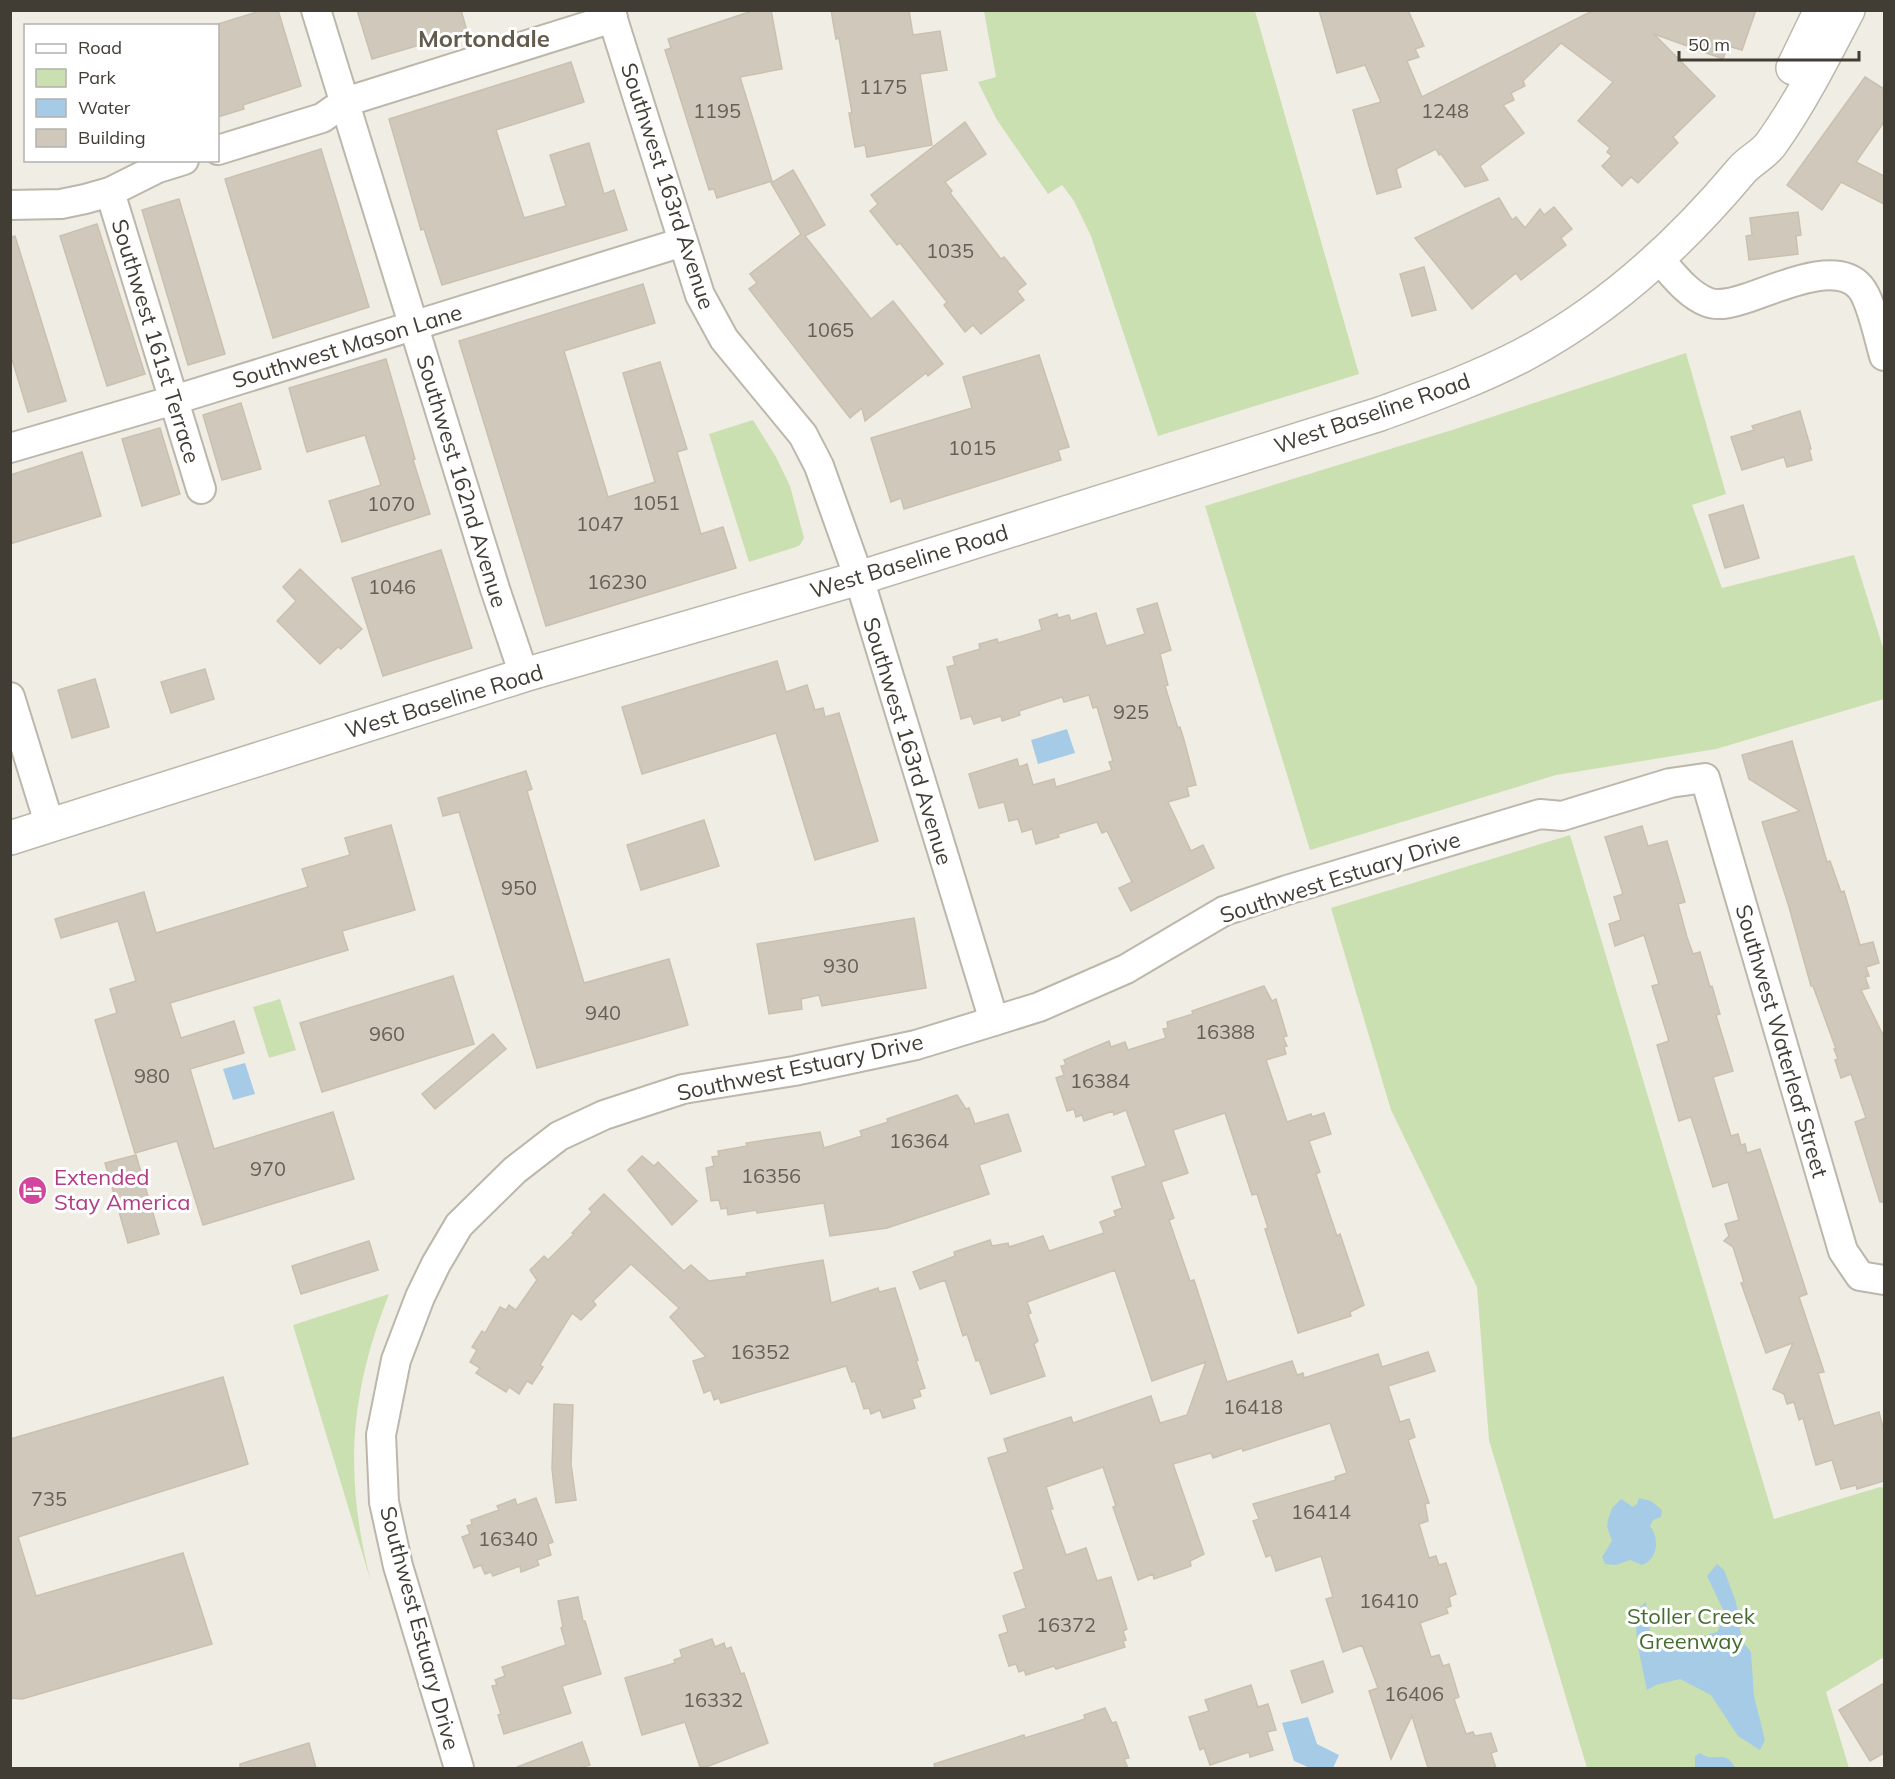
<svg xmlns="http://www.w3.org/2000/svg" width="1895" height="1779" font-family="Mulish,sans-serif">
<rect width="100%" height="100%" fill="#f0ede4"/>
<g fill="#cae0b1">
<polygon points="984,11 1255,11 1359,374 1158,436 1091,236 1074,201 1062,185 1048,194 997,120 978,82 996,77"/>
<polygon points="1686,353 1726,494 1692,505 1722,588 1854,555 1884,651 1884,699 1716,749 1556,775 1310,850 1205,506 1452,430"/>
<polygon points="753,420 776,457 790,486 804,538 800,545 796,547 749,562 709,434"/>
<polygon points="1570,835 1774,1519 1880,1487 1884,1488 1884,1657 1826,1692 1849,1768 1587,1768 1489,1440 1477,1287 1391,1110 1331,908"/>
<polygon points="280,999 296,1050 269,1058 253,1007"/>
<path d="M389,1294C349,1395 344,1477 371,1582L293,1325Z"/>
</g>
<g fill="#a6cbe7">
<polygon points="1067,729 1075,753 1038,764 1031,740"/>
<polygon points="245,1063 255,1094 233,1100 223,1069"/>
<path d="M1639,1498L1651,1501L1662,1510L1661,1517L1653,1520L1650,1526C1660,1538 1658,1560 1642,1565L1630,1560L1616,1565L1605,1564L1602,1557L1612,1541L1607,1527L1608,1520L1612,1508L1621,1499L1633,1507L1637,1504Z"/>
<path d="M1717,1564L1724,1570L1736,1602L1742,1641L1751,1652L1754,1696L1765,1740L1760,1750L1738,1736L1711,1695L1680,1679L1656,1685L1647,1690L1637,1642L1635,1611L1646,1602C1648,1623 1646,1636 1667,1647L1717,1632L1726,1616L1707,1576Z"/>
<polygon points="1308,1717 1317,1744 1339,1755 1333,1768 1310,1768 1294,1761 1282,1723"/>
<path d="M1700,1753C1714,1764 1726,1748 1735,1768H1695V1756Z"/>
</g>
<g fill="#d0c8bb" stroke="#cac0af" stroke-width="1.5">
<polygon points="263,10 278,10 301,86 243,105 244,109 218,117 218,24"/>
<polygon points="357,10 461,10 467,31 372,59"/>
<polygon points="755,10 771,10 782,69 740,77 772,181 717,198 714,189 709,190 665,50 671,48 668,39"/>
<polygon points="831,10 909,10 913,35 940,31 947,70 920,74 932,145 867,157 865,145 855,147 849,113 852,113 839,38 836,39"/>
<polygon points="1319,10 1408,10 1424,46 1415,49 1419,57 1407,61 1422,97 1594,10 1756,10 1742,50 1728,46 1723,59 1654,34 1715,96 1673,137 1678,143 1638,183 1631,177 1622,186 1602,166 1612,156 1607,152 1610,148 1578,121 1613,82 1561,43 1523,81 1525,86 1511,93 1514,100 1503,105 1524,133 1480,166 1488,180 1465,187 1441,154 1439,155 1436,149 1396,169 1401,187 1377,194 1353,110 1381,102 1365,65 1337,73"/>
<polygon points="571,62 584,102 496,130 524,218 566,206 550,155 589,143 604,194 614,190 627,230 442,285 424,229 421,230 389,119"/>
<polygon points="1865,77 1884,89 1884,122 1856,162 1884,176 1884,204 1841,182 1822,210 1787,185"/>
<polygon points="965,122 986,154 945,182 952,191 950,193 1001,259 1004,257 1026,284 1017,291 1024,300 981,334 973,325 965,332 944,305 947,302 900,243 897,245 870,211 878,204 871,195"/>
<polygon points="321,149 369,307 273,338 225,179"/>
<polygon points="793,170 825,225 805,236 871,319 893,301 943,364 928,376 926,373 865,421 862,408 850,418 749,289 757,283 750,274 801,234 771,183"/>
<polygon points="1499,198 1512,220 1516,217 1525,228 1540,209 1544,215 1554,207 1572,229 1561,238 1566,245 1521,280 1516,273 1472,309 1415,238"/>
<polygon points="179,199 225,354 188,365 142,210"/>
<polygon points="1798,212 1801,235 1796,236 1798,254 1749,260 1746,236 1752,235 1750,218"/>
<polygon points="97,224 145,374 107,386 60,236"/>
<polygon points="15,236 66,401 28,412 10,353 10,237"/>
<polygon points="1424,267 1436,310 1412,316 1400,274"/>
<polygon points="643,284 655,323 564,351 608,497 655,482 623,373 660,362 687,449 677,452 701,534 723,527 736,568 546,626 459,341"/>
<polygon points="1039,355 1069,447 1058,450 1061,460 904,509 901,498 891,502 871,438 972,408 963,377"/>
<polygon points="386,359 415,459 413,460 430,514 342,542 329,501 381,485 365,435 307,452 289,388"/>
<polygon points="241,403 261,469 222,480 203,415"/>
<polygon points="1800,411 1811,449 1809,449 1812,460 1787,467 1784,457 1742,470 1731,437 1754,430 1752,426"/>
<polygon points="160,428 180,494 142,506 122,439"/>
<polygon points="82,452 101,516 10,544 10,475"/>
<polygon points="1743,505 1759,558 1725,568 1709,515"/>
<polygon points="441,550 472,648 383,676 352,578"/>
<polygon points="300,569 362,629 341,649 338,647 320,664 277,621 296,601 283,587"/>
<polygon points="1157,603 1171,650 1160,654 1168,685 1165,686 1178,728 1180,727 1184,740 1196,785 1187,787 1189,796 1168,802 1191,851 1203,845 1214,868 1131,911 1119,888 1132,882 1107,831 1102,833 1097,822 1058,834 1059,837 1036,844 1032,829 1022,832 1018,819 1009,821 1004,802 979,808 969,774 1017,759 1019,767 1027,764 1033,785 1054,779 1056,787 1112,770 1109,762 1113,761 1097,707 1093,708 1089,695 1064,702 1062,697 1019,711 1020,715 1002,721 1001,716 974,724 971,716 961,719 947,667 955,665 953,657 980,649 979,644 997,639 998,643 1042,630 1039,620 1057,614 1058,618 1069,615 1071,621 1096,613 1106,646 1145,634 1137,609"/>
<polygon points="777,661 786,692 807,685 815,710 823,708 825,717 839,713 878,841 815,860 776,733 642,774 622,707"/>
<polygon points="205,669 214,699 171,713 161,682"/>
<polygon points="95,679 109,727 72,738 58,690"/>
<polygon points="1792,741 1827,862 1830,861 1841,892 1844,891 1860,945 1873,942 1879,963 1866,967 1869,976 1865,977 1869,988 1861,990 1884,1037 1884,1202 1880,1202 1855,1122 1866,1118 1851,1074 1841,1078 1835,1060 1838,1059 1834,1049 1836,1049 1813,986 1811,986 1789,907 1762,822 1800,811 1749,779 1742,755"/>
<polygon points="526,771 532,789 527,791 584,983 669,959 688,1025 537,1068 459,812 443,816 438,798"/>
<polygon points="704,820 719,866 641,890 627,845"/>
<polygon points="391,825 415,910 342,931 348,950 170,1003 181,1038 234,1021 244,1053 190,1069 214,1149 333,1112 354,1179 203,1225 177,1141 135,1153 95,1020 117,1013 110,989 136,981 118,921 61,938 55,919 144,892 156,933 308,887 302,869 350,855 345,838"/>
<polygon points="1642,826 1648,846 1667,841 1685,902 1678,904 1687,937 1693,954 1700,952 1710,987 1712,986 1720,1014 1716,1015 1733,1071 1713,1077 1731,1136 1738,1134 1741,1145 1745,1144 1747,1153 1760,1149 1807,1294 1799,1297 1824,1372 1818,1373 1834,1426 1879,1412 1884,1431 1884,1481 1857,1489 1856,1485 1841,1489 1832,1460 1816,1465 1803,1418 1799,1420 1794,1402 1787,1404 1784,1394 1773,1389 1793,1343 1766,1353 1741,1283 1744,1282 1733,1247 1724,1241 1729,1236 1725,1224 1739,1220 1728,1182 1713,1187 1691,1117 1679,1121 1657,1045 1669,1041 1652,986 1659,984 1644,935 1615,946 1609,924 1621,920 1614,897 1623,894 1605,837"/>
<polygon points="914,918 926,988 822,1006 819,995 801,999 802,1009 769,1014 757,944"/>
<polygon points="453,976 474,1044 322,1092 300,1023"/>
<polygon points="1264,986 1272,1001 1276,999 1287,1036 1283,1037 1287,1046 1284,1047 1286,1054 1266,1060 1287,1122 1311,1114 1312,1117 1324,1113 1331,1134 1309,1141 1320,1172 1316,1174 1337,1236 1340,1234 1364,1305 1350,1312 1351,1316 1298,1333 1265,1229 1268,1228 1257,1194 1252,1195 1225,1113 1173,1130 1188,1173 1161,1182 1174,1218 1169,1220 1190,1281 1194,1280 1227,1382 1292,1361 1297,1375 1303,1373 1304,1378 1378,1354 1382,1367 1428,1352 1435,1371 1388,1386 1400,1422 1409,1419 1415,1437 1408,1440 1429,1503 1425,1504 1428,1521 1419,1524 1429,1558 1436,1556 1439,1565 1446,1563 1456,1594 1449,1597 1451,1606 1446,1608 1448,1613 1420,1623 1431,1657 1439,1655 1443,1666 1449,1664 1459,1697 1454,1699 1466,1734 1473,1732 1475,1736 1491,1733 1497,1751 1491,1753 1496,1768 1428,1768 1412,1716 1391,1759 1369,1691 1378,1688 1362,1645 1343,1652 1326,1599 1333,1597 1321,1556 1276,1571 1271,1555 1266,1557 1253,1521 1259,1519 1253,1504 1336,1480 1335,1477 1347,1473 1330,1423 1243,1451 1242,1448 1213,1458 1211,1453 1173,1464 1204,1554 1190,1561 1191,1566 1154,1579 1153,1574 1138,1580 1113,1507 1116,1506 1103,1467 1046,1487 1053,1509 1050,1509 1066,1555 1086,1548 1097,1581 1111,1577 1127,1629 1123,1631 1126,1640 1123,1641 1125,1647 1056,1669 1054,1666 1026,1675 1024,1670 1019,1672 1016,1664 1009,1666 999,1635 1008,1632 1003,1616 1026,1608 1014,1573 1024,1569 988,1458 1008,1452 1004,1439 1071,1417 1073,1423 1151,1396 1160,1423 1187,1415 1206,1362 1152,1381 1115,1270 1027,1302 1031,1313 1028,1314 1038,1341 1034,1344 1045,1376 991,1394 979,1360 976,1361 967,1334 963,1336 945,1280 920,1289 913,1272 955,1256 954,1252 990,1240 992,1246 1008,1243 1009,1247 1043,1236 1049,1251 1104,1233 1100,1222 1116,1216 1114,1211 1122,1208 1112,1177 1146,1166 1126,1110 1114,1115 1113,1111 1084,1121 1082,1115 1076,1117 1074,1109 1067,1111 1056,1078 1064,1075 1061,1066 1066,1065 1064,1060 1109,1041 1111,1047 1125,1042 1128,1050 1166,1038 1163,1029 1168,1028 1167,1022 1193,1014 1192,1011"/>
<polygon points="493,1034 506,1049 435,1109 422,1094"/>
<polygon points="957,1095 966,1109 969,1108 975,1124 1008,1114 1021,1151 979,1165 989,1194 887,1228 830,1236 824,1203 757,1213 756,1210 728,1215 727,1208 721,1209 719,1200 711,1201 706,1168 714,1166 712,1157 719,1156 718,1151 747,1146 746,1143 820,1132 824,1148 862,1136 860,1131 888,1122 887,1119"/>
<polygon points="136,1155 159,1234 128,1243 105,1163"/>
<polygon points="642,1156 654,1166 658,1162 697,1201 672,1225 628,1170"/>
<polygon points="604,1194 684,1271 691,1265 709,1281 747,1276 746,1273 823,1260 831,1303 878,1288 879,1292 895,1288 918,1360 916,1361 925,1388 919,1390 921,1396 912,1399 915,1408 883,1418 880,1410 871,1414 869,1408 864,1409 855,1381 852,1382 846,1366 721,1403 719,1398 714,1400 711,1390 704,1393 693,1361 706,1357 670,1317 679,1308 631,1264 593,1301 596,1305 581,1320 572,1313 540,1365 543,1367 532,1384 527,1381 519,1394 509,1387 506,1392 476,1373 480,1368 470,1362 477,1350 472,1347 482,1331 485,1333 500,1307 506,1310 509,1305 516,1310 537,1280 530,1270 544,1256 548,1260 574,1234 572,1233 592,1212 589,1209"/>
<polygon points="369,1241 378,1270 301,1294 292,1266"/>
<polygon points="223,1377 248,1464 18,1537 36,1596 183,1553 212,1644 22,1699 10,1698 10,1439"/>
<polygon points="554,1404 573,1405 571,1464 576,1500 556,1503 552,1469"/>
<polygon points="536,1498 553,1542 548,1544 551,1555 537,1560 539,1565 521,1572 520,1566 493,1576 491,1572 485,1574 481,1565 474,1568 462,1537 470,1534 467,1526 472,1524 471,1520 499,1510 497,1506 515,1499 517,1505"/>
<polygon points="578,1597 583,1621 585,1621 601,1674 562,1686 571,1713 504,1734 498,1715 501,1714 492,1686 497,1685 495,1680 505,1676 502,1667 566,1645 561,1628 563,1627 558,1601"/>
<polygon points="712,1639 715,1647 724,1643 726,1649 731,1647 741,1674 744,1673 768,1743 709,1766 700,1767 685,1722 642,1735 625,1678 675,1663 674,1660 682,1657 680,1650"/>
<polygon points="1323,1661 1333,1692 1302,1703 1291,1671"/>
<polygon points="1884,1683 1884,1753 1870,1761 1839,1710"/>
<polygon points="1251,1685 1258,1707 1268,1704 1276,1730 1267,1732 1273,1750 1250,1757 1249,1752 1210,1765 1204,1748 1200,1750 1189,1717 1209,1711 1205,1700"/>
<polygon points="1105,1708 1112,1723 1116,1722 1129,1758 1124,1759 1128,1768 935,1768 934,1764 1024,1735 1025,1738 1085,1719 1084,1715"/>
<polygon points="582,1742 590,1765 579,1768 517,1768 517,1767"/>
<polygon points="309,1743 316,1768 240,1768 240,1764"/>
</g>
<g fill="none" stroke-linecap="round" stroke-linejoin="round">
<defs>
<g id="minor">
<polyline points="316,10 495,589 524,675"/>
<polyline points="610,10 700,295 724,339 803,435 819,466 859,578 994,1021"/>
<polyline points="218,150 322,118 345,102 613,18"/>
<polyline points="110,192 201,489"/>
<polyline points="10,205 61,204 85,199 110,192 158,168 184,160"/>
<path d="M1659,259C1673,274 1687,294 1707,302C1719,307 1735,302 1747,298C1776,289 1836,259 1860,287C1871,299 1879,339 1884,356"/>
<polyline points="10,448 174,400 683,242"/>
<polyline points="10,697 50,826"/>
<polyline points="459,1768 398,1566 384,1502 381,1435 396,1360 420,1297 436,1264 459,1225 515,1170 559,1136 604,1115 683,1089 794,1071 916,1045 994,1021 1039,1007 1126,969 1224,911 1287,890 1540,814 1562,816 1670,783 1705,778 1843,1251 1860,1276 1884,1280"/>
</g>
<g id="tertiary">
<polyline points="1793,68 1821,10"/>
<path d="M10,838L524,675L859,578L1380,414C1429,396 1477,379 1523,355C1608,310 1679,245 1741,171C1749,161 1763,155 1771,144C1801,102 1824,56 1848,10"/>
</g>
</defs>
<use href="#minor" stroke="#bdb7ab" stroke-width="32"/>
<use href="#tertiary" stroke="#bdb7ab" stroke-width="36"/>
<use href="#minor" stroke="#fff" stroke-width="28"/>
<use href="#tertiary" stroke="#fff" stroke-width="33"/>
</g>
<defs>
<symbol id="hotel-disc" viewBox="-11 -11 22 22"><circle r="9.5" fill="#d1479c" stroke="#fff"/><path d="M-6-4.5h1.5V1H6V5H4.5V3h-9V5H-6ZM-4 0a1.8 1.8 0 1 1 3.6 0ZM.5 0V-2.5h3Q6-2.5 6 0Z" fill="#fff"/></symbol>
</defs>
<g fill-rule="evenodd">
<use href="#hotel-disc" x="16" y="1174" width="33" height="33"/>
</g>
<g text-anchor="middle" stroke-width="6" stroke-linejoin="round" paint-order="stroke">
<g font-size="20" fill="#656056">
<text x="883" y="94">1175</text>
<text x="717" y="118">1195</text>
<text x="1445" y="118">1248</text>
<text x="950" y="258">1035</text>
<text x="830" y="337">1065</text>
<text x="972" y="455">1015</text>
<text x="656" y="510">1051</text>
<text x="391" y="511">1070</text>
<text x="600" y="531">1047</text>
<text x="617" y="589">16230</text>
<text x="392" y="594">1046</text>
<text x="1131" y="719">925</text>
<text x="519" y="895">950</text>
<text x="841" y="973">930</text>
<text x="603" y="1020">940</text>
<text x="1225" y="1039">16388</text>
<text x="387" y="1041">960</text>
<text x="152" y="1083">980</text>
<text x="1100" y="1088">16384</text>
<text x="919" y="1148">16364</text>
<text x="268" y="1176">970</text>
<text x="771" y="1183">16356</text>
<text x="760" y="1359">16352</text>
<text x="1253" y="1414">16418</text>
<text x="49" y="1506">735</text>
<text x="1321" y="1519">16414</text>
<text x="508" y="1546">16340</text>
<text x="1389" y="1608">16410</text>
<text x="1066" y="1632">16372</text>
<text x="1414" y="1701">16406</text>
<text x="713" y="1707">16332</text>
</g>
<g font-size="22" fill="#413d35" stroke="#fff">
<text transform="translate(668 186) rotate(72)" y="8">Southwest 163rd Avenue</text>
<text transform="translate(156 341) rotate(73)" y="8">Southwest 161st Terrace</text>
<text transform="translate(347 346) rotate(-17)" y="8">Southwest Mason Lane</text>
<text transform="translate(1372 413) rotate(-19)" y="8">West Baseline Road</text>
<text transform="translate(462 481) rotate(73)" y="8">Southwest 162nd Avenue</text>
<text transform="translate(909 561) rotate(-17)" y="8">West Baseline Road</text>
<text transform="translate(444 701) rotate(-17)" y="8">West Baseline Road</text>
<text transform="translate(908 741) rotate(73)" y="8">Southwest 163rd Avenue</text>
<text transform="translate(1340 877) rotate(-18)" y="8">Southwest Estuary Drive</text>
<text transform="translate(1782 1041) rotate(74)" y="8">Southwest Waterleaf Street</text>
<text transform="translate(800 1067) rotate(-12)" y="8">Southwest Estuary Drive</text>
<text transform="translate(420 1628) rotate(75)" y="8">Southwest Estuary Drive</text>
</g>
<g font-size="22" fill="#b23c85" stroke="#fff" text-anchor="start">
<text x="54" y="1185">Extended<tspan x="54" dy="25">Stay America</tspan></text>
</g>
<g font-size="22" fill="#456c2f" stroke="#fff">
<text x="1691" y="1624">Stoller Creek<tspan x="1691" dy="25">Greenway</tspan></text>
</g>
<g font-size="24" font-weight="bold" fill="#635b4d" stroke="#fff">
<text x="484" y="47">Mortondale</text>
</g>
</g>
<rect width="1895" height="1779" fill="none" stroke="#413d35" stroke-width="24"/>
<rect x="24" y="24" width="195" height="138" fill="#ffffff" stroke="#b3b1ae" stroke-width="1.5"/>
<rect x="36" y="44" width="30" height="9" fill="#ffffff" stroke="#b3b1ae" stroke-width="1.5"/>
<text x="78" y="54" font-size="18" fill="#413d35">Road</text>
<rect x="36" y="69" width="30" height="18" fill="#cae0b1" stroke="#b3b1ae" stroke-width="1.5"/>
<text x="78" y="84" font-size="18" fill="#413d35">Park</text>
<rect x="36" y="99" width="30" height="18" fill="#a6cbe7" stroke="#b3b1ae" stroke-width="1.5"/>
<text x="78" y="114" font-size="18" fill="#413d35">Water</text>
<rect x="36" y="129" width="30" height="18" fill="#d0c8bb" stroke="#b3b1ae" stroke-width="1.5"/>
<text x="78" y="144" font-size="18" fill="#413d35">Building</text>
<path d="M1679 51v9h180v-9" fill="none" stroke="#413d35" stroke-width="3"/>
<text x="1688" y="51" font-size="18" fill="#413d35" stroke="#ffffff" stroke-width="4.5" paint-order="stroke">50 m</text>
</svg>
